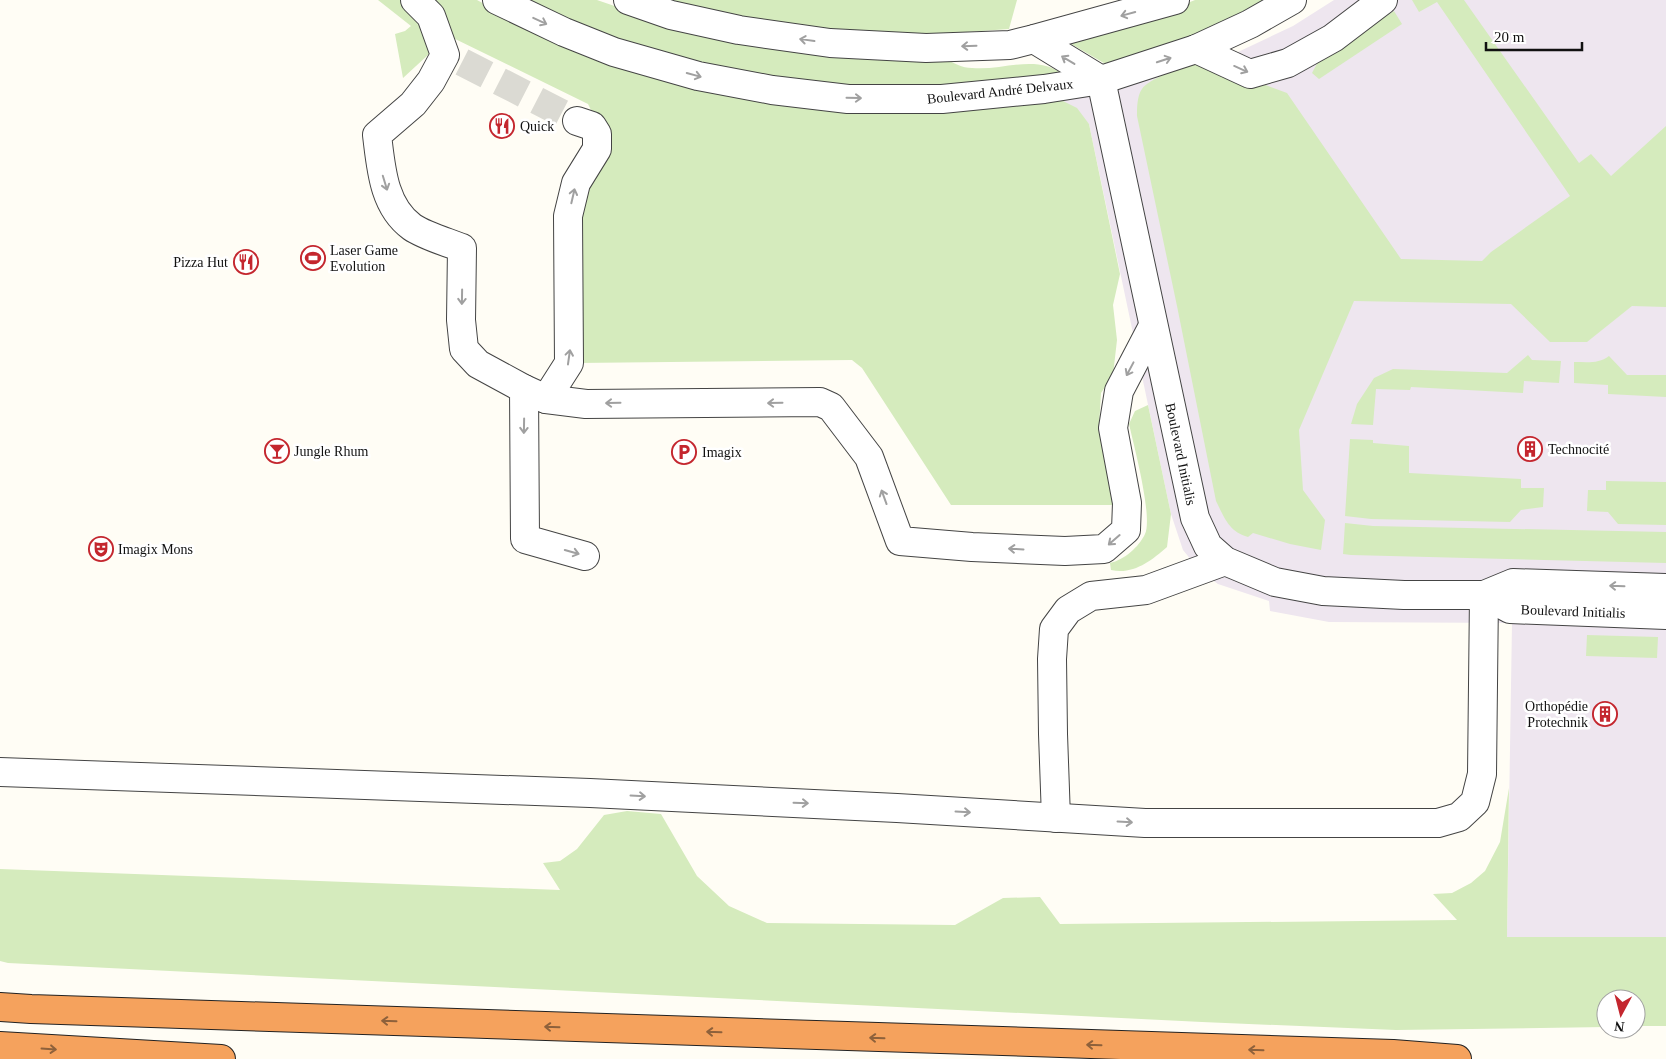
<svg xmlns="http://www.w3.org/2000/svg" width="1666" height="1059" font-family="'Times New Roman',serif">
<rect width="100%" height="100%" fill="#fffdf5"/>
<polygon fill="#eee6ef" points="1334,0 1666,0 1666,937 1507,937 1512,623 1329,622 1270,611 1269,601 1218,584 1200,571 1183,550 1171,514 1089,124 1061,100 1238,52 1293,26"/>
<g fill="#d5ebbd">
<polygon points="378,0 401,0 408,6 430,41 429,54 403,78 395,34 405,31 411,26"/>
<polygon points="430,0 477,0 497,11 713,89 1061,100 1077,108 1089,124 1120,274 1113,305 1117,340 1113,375 1101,393 1099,427 1113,505 951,505 862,368 852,360 577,363 574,207 600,128 588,104 449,36"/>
<path d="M517,0H597L638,14L945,59C954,63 962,68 972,68C1004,71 1036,53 1064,75L916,90L772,81L654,54Z"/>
<polygon points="655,0 1017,0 1009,29 925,35 821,33"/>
<polygon points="1195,0 1279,0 1245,18 1109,66 1073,45 1058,40 1180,6"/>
<path d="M1412,0H1464L1579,163L1591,154L1611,176L1666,126V307L1632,306L1587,342H1550L1511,304L1354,301L1299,430L1303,490L1325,520L1321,550L1290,544L1253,533L1248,537C1229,532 1224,517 1216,501L1177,306L1137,116C1137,108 1137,96 1142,89C1148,79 1183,67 1195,63L1228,79L1263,84L1287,93L1401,259L1482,261L1491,252L1570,196L1437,2L1419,12Z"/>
<polygon points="1394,11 1402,24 1319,79 1312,73 1321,56 1335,49"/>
<polygon points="1528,355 1532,360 1561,361 1559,383 1524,381 1523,393 1411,387 1410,390 1376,389 1373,425 1351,424 1357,404 1374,378 1393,369 1507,373"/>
<path d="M1609,356L1627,375H1666V397L1608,394V385L1574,383V362C1587,362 1599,364 1609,356Z"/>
<path d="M1148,405L1171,514L1167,547C1151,561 1133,575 1111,570L1110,563C1124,560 1139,547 1145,534C1153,517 1134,446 1129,424L1135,411Z"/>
<polygon points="1350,439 1373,440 1373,443 1409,446 1409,473 1521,479 1521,488 1544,488 1543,507 1521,510 1510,522 1371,519 1345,516"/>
<polygon points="1606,481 1666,482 1666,525 1618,524 1608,512 1587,511 1588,490 1606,490"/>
<polygon points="1345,523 1373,526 1666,532 1666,563 1351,555 1343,554"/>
<polygon points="1587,635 1658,637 1657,658 1586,656"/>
<polygon points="1509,788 1507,937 1666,937 1666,1026 1636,1026 1636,999 1606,999 1606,1027 1396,1030 1202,1022 8,963 0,961 0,869 560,890 543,863 560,861 577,849 604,815 627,811 661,814 697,876 729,906 767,923 955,925 1003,898 1040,897 1060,924 1457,920 1433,894 1452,893 1471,883 1485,871 1500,842"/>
</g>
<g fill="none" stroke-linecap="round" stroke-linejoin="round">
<polyline stroke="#dbdad3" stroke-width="28" stroke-dasharray="28 14" stroke-linecap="butt" points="462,62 577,121"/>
<defs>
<g id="minor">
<path d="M415,0L431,16L445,55L431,81L413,104L377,135C381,167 383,206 412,227C425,236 447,242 462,248L461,320L464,349L478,364L524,389L525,539L585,556"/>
<polyline points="497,0 564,32 614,52 698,76 772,90 848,99 942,99 1044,89 1101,80 1196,49 1250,24 1292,0"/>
<polyline points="628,0 671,15 739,30 830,43 926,48 1010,45 1034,39 1175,0"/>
<polyline points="1034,39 1101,80"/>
<polyline points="1196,49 1250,74 1288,63 1333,38 1383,0"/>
<polyline points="1101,80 1195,518 1208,546 1225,561 1275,582 1323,591 1404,595 1484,595 1513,583 1666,588"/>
<polyline points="524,389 546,399 586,404 820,402 831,407 869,457 900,541 972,547 1065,551 1104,549 1126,530 1127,503 1113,428 1119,391 1153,326"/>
<polyline points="546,399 569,363 568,216 576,183 597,149 597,134 592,126 577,121"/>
<polyline points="1484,595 1510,609 1666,615"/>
<polyline points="0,772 590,793 897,808 1145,823 1438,823 1459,817 1475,802 1482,774 1484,595"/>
<polyline points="1056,818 1053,734 1052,659 1054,629 1068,610 1091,596 1146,590 1225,561"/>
</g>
<g id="highway">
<polyline points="0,1007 31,1009 1393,1054 1457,1059"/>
<polyline points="0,1046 221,1059"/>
</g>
</defs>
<use href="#minor" stroke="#444" stroke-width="30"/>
<use href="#highway" stroke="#222" stroke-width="30"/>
<use href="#minor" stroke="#fff" stroke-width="28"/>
<use href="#highway" stroke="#f5a25d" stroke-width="28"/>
</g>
<defs><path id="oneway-shaft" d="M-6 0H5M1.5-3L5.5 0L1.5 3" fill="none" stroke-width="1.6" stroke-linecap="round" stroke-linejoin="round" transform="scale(1.25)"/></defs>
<g stroke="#a0a0a0">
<use href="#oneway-shaft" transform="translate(1128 14) rotate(165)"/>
<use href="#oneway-shaft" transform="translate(540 21) rotate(25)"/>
<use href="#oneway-shaft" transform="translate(807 40) rotate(-172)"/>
<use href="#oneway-shaft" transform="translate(969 46) rotate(178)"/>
<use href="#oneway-shaft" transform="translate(1068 60) rotate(-149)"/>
<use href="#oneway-shaft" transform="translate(1164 60) rotate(-18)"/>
<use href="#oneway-shaft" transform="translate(1241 69) rotate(24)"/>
<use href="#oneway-shaft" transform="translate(694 75) rotate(15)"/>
<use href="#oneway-shaft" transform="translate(854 98) rotate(1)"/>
<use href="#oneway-shaft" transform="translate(385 183) rotate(73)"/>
<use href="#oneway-shaft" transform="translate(573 196) rotate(-77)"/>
<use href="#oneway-shaft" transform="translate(462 297) rotate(91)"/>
<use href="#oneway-shaft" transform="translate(569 357) rotate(-82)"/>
<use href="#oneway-shaft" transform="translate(1130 369) rotate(118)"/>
<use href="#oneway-shaft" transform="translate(613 403) rotate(179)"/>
<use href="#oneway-shaft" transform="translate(775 403) rotate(179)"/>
<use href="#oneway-shaft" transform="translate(524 426) rotate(91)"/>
<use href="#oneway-shaft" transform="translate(884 497) rotate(-110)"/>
<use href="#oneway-shaft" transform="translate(1114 540) rotate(139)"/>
<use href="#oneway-shaft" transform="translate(1016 549) rotate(-177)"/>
<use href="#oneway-shaft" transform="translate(572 552) rotate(16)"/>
<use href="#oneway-shaft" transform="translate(1617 586) rotate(-178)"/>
<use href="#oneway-shaft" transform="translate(638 796) rotate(3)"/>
<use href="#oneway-shaft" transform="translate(801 803) rotate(2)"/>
<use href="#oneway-shaft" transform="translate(963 812) rotate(3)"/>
<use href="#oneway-shaft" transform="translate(1125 822) rotate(3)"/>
</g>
<g stroke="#8e613b">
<use href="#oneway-shaft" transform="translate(389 1021) rotate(-178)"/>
<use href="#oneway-shaft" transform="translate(552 1027) rotate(-178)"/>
<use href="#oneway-shaft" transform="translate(714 1032) rotate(-178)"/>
<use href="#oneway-shaft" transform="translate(877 1038) rotate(-178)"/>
<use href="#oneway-shaft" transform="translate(1094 1045) rotate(-178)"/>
<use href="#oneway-shaft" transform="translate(49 1049) rotate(4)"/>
<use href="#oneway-shaft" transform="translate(1256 1050) rotate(-178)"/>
</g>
<defs>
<symbol id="restaurant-ring" viewBox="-11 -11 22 22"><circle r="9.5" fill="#fff" stroke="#c4262e" stroke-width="1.5"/><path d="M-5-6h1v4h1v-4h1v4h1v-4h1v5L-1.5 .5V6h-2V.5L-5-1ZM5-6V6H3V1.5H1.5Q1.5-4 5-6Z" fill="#c4262e"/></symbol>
<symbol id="stadium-ring" viewBox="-11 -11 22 22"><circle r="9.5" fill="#fff" stroke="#c4262e" stroke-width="1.5"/><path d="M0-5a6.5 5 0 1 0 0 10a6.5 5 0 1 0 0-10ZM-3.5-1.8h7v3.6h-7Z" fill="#c4262e"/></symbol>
<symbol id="building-ring" viewBox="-11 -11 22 22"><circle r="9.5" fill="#fff" stroke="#c4262e" stroke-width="1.5"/><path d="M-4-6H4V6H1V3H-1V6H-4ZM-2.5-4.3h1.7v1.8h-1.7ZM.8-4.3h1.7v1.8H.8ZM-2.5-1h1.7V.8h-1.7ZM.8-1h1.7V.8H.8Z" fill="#c4262e"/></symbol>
<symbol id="bar-ring" viewBox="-11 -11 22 22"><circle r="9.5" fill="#fff" stroke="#c4262e" stroke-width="1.5"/><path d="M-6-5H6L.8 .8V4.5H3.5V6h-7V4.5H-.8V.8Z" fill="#c4262e"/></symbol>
<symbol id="parking-ring" viewBox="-11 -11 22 22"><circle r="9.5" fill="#fff" stroke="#c4262e" stroke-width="1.5"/><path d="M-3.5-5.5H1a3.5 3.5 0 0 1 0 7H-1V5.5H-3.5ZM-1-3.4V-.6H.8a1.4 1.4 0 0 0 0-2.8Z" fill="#c4262e"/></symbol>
<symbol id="theatre-ring" viewBox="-11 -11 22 22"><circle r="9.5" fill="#fff" stroke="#c4262e" stroke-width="1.5"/><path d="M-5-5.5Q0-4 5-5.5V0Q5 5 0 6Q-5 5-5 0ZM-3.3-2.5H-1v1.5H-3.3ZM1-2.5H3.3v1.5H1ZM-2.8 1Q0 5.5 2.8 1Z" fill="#c4262e"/></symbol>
</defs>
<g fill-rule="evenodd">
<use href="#restaurant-ring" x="488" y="112" width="28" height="28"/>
<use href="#stadium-ring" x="299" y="244" width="28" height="28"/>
<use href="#restaurant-ring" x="232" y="248" width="28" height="28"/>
<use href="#building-ring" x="1516" y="435" width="28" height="28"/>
<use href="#bar-ring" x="263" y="437" width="28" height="28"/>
<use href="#parking-ring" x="670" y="438" width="28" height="28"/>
<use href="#theatre-ring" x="87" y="535" width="28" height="28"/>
<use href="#building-ring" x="1591" y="700" width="28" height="28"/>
</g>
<g text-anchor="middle" stroke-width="5" stroke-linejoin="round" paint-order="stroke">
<g font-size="14" fill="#111" stroke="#fff">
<text transform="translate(1000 91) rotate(-6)" y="5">Boulevard André Delvaux</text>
<text transform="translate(1181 454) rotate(78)" y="5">Boulevard Initialis</text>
<text transform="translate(1573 611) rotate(2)" y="5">Boulevard Initialis</text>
</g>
<g font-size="14" fill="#111" stroke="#fff" text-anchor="start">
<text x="520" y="131">Quick</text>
<text x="330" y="255">Laser Game<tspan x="330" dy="16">Evolution</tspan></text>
<text x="228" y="267" text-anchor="end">Pizza Hut</text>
<text x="1548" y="454">Technocité</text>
<text x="294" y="456">Jungle Rhum</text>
<text x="702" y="457">Imagix</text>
<text x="118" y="554">Imagix Mons</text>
<text x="1588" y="711" text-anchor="end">Orthopédie<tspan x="1588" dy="16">Protechnik</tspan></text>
</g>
</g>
<g transform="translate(1621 1014) rotate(187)"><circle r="24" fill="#ffffff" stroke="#a0a0a0"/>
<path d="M0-4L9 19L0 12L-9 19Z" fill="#c4262e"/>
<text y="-8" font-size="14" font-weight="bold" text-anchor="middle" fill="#111111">N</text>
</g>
<path d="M1486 42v8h96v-8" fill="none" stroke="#111111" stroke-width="2.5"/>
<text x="1494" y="42" font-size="15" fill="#111111" stroke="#ffffff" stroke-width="4" paint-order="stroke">20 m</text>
</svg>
